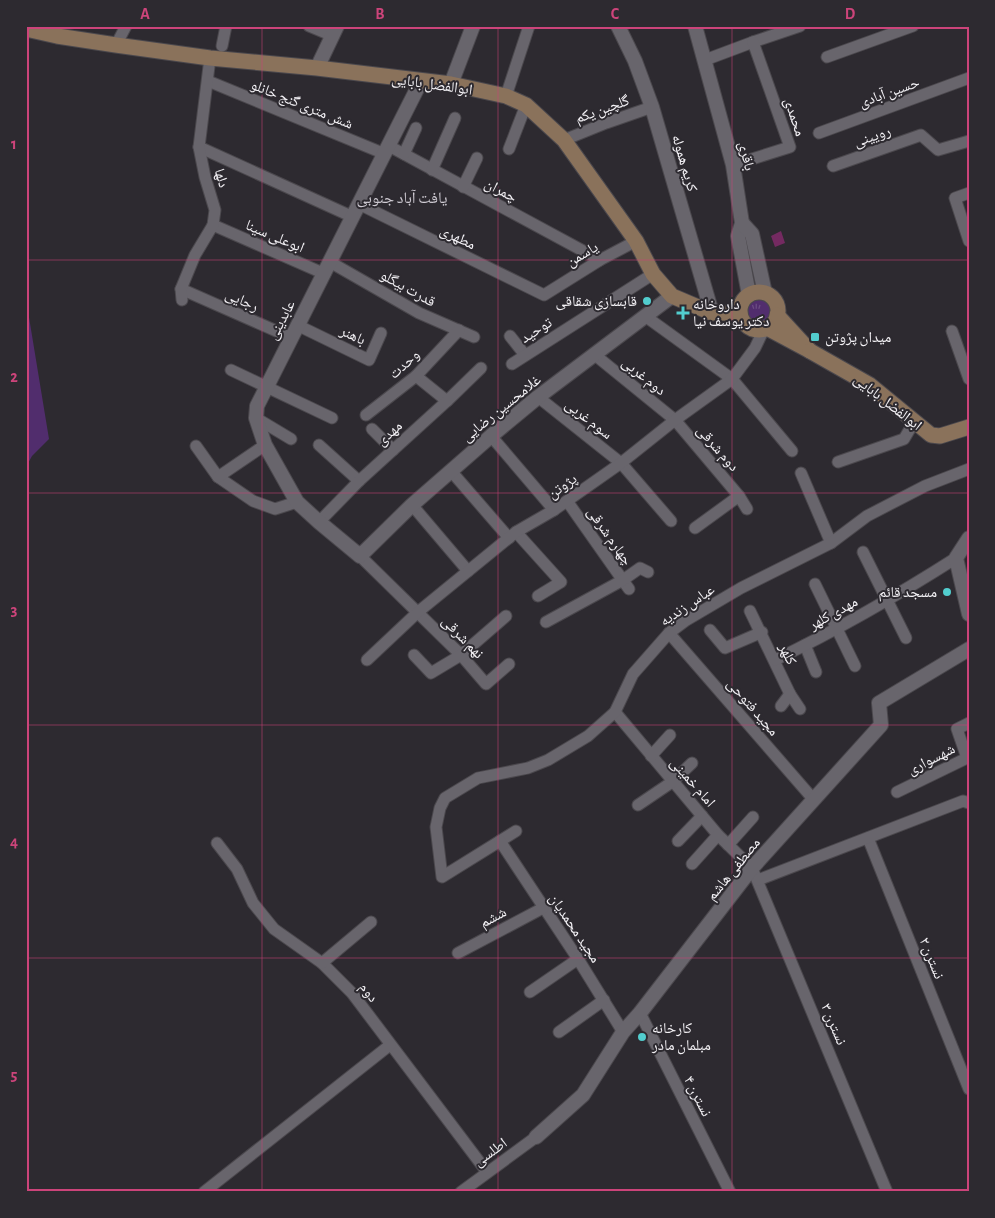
<svg xmlns="http://www.w3.org/2000/svg" width="995" height="1218" font-family="'Alegreya Sans','Noto Naskh Arabic',sans-serif">
<defs>
<pattern id="grass-tufts" width="24" height="20" patternUnits="userSpaceOnUse" patternTransform="scale(1.25)"><rect width="24" height="20" fill="#512d6d"/><path d="M3 7l-1-3M5 7V3M7 7l1-3M15 17l-1-3M17 17v-4M19 17l1-3" fill="none" stroke="#6b4c82"/></pattern>
</defs>
<rect width="100%" height="100%" fill="#2d2a30"/>
<circle fill="url(#grass-tufts)" cx="760" cy="311" r="15"/>
<polygon fill="#512d6d" points="26,299 49,439 32,456 26,467"/>
<polygon fill="#742a61" points="781,231 785,243 775,247 771,236"/>
<g fill="none" stroke-linecap="round" stroke-linejoin="round">
<defs>
<g id="minor">
<polyline points="309,26 333,36"/>
<polyline points="116,45 126,26"/>
<polyline points="222,46 226,26"/>
<polyline points="827,57 913,26"/>
<polyline points="705,60 753,42 800,26"/>
<polyline points="208,81 385,154"/>
<polyline points="506,96 529,26"/>
<polyline points="819,133 969,78"/>
<polyline points="564,140 606,123 652,107"/>
<polyline points="389,146 600,260"/>
<polyline points="199,147 353,217"/>
<polyline points="509,149 526,105"/>
<polyline points="404,154 416,128"/>
<polyline points="733,165 790,147 753,42"/>
<polyline points="833,166 921,135 938,150 969,141"/>
<polyline points="432,170 455,118"/>
<polyline points="463,187 477,158"/>
<polyline points="969,193 955,198 969,241"/>
<polyline points="359,204 544,295 600,260 636,241"/>
<polyline points="213,225 325,274"/>
<polyline points="330,262 419,313 474,337"/>
<polyline points="181,289 290,337"/>
<polyline points="182,300 181,289 195,255 213,225 215,210 205,177 199,147 210,58"/>
<polyline points="645,316 732,379 792,451"/>
<polyline points="297,325 369,360 381,333"/>
<polyline points="952,331 969,379"/>
<polyline points="510,336 525,355"/>
<polyline points="595,355 675,420 739,496 747,509"/>
<polyline points="512,364 653,274"/>
<polyline points="231,370 332,418"/>
<polyline points="416,376 447,401"/>
<polyline points="538,397 621,463 671,521"/>
<polyline points="366,415 416,376 459,330"/>
<polyline points="256,418 291,439"/>
<polyline points="372,429 393,450"/>
<polyline points="491,436 554,510"/>
<polyline points="319,445 359,481"/>
<polyline points="196,446 218,477 253,501 275,509 297,502"/>
<polyline points="838,462 904,439 914,422"/>
<polyline points="451,471 509,538"/>
<polyline points="801,473 831,543"/>
<polyline points="218,477 265,445"/>
<polyline points="567,501 629,589"/>
<polyline points="412,505 468,571"/>
<polyline points="319,522 359,481 447,401 481,368"/>
<polyline points="695,528 739,496"/>
<polyline points="516,532 561,582 538,596"/>
<polyline points="863,552 906,638"/>
<polyline points="360,556 461,655 486,684 509,664"/>
<polyline points="815,584 855,666"/>
<polyline points="750,611 790,694 800,709"/>
<polyline points="546,622 623,580 640,568 648,572"/>
<polyline points="710,630 725,648 762,632"/>
<polyline points="669,633 814,800"/>
<polyline points="805,645 816,672"/>
<polyline points="414,655 431,673 461,655 506,616"/>
<polyline points="367,660 418,612 516,532 554,510 621,463 675,420 732,379 755,348 764,329"/>
<path d="M775,660C837,630 898,595 956,558"/>
<polyline points="781,706 790,694"/>
<polyline points="615,712 718,835 752,868 887,1192"/>
<polyline points="651,756 670,735"/>
<polyline points="897,792 967,758 957,729 969,723"/>
<polyline points="638,805 672,782 692,763"/>
<polyline points="516,831 442,877 436,827 440,808 445,798 478,778 528,768 548,760 588,736 615,712 633,674 669,633 685,621 741,588 831,543 867,516 925,486 969,469"/>
<polyline points="868,838 969,1089"/>
<polyline points="500,841 578,959 623,1032"/>
<polyline points="678,841 702,816"/>
<polyline points="217,843 237,869 253,903 274,929 322,963 352,993 487,1172"/>
<polyline points="728,845 753,817"/>
<polyline points="692,864 718,835"/>
<polyline points="758,880 963,801 969,803"/>
<polyline points="458,953 543,908"/>
<polyline points="322,963 371,922"/>
<polyline points="530,992 578,959"/>
<polyline points="640,1013 730,1192"/>
<polyline points="559,1032 604,1000"/>
<polyline points="204,1192 390,1045"/>
<polyline points="461,1192 536,1137"/>
</g>
<g id="tertiary">
<polyline points="618,26 635,61 652,107 712,313"/>
<polyline points="695,26 733,165 742,223 738,236 749,295"/>
<polyline points="317,68 337,26"/>
<polyline points="421,81 257,406 256,418 265,445 297,502 319,522 360,556 412,505 491,436 538,397 672,296"/>
<polyline points="451,84 473,26"/>
<polyline points="742,223 752,234 765,293"/>
<polyline points="969,538 956,558 969,614"/>
<polyline points="536,1137 583,1095 623,1032 640,1013 752,868 881,725 879,703 969,649"/>
</g>
<g id="secondary">
<polyline points="26,29 57,36 116,45 210,58 317,68 451,84 506,96 526,105 564,140 636,241 653,274 672,296 712,313 740,313"/>
<circle cx="759" cy="311" r="19"/>
<polyline points="767,328 810,351 777,315"/>
<polyline points="810,351 870,385 931,435 940,436 969,427"/>
</g>
</defs>
<use href="#minor" stroke="#4b484d" stroke-width="13"/>
<use href="#tertiary" stroke="#4b484d" stroke-width="16"/>
<use href="#secondary" stroke="#4b484d" stroke-width="17"/>
<use href="#minor" stroke="#68656c" stroke-width="11"/>
<use href="#tertiary" stroke="#68656c" stroke-width="14"/>
<use href="#secondary" stroke="#8a725b" stroke-width="15"/>
</g>
<path fill="none" stroke="#cc447a" stroke-width="1" stroke-opacity="0.55" d="M262,26V1192M498,26V1192M732,26V1192M26,260H969M26,493H969M26,725H969M26,958H969"/>
<g fill="#52cdce" stroke="#2d2a30" stroke-width="2">
<circle cx="647" cy="301" r="5"/>
<path d="M680.5 305.5h5v5h5v5h-5v5h-5v-5h-5v-5h5z"/>
<rect x="810" y="332" width="10" height="10" rx="2.5"/>
<circle cx="947" cy="592" r="5"/>
<circle cx="642" cy="1037" r="5"/>
</g>
<g text-anchor="middle" stroke-width="4" stroke-linejoin="round" paint-order="stroke">
<g font-size="15" fill="#f4f2f6" stroke="#2d2a30">
<text transform="translate(432 84) rotate(8)" y="5">ابوالفضل بابایی</text>
<text transform="translate(889 92) rotate(-20)" y="5">حسین آبادی</text>
<text transform="translate(302 104) rotate(22)" y="5">شش متری گنج خانلو</text>
<text transform="translate(602 109) rotate(-20)" y="5">گلچین یکم</text>
<text transform="translate(795 117) rotate(72)" y="5">محمدی</text>
<text transform="translate(872 136) rotate(-19)" y="5">رویینی</text>
<text transform="translate(747 156) rotate(77)" y="5">باقری</text>
<text transform="translate(685 163) rotate(74)" y="5">کریم هموله</text>
<text transform="translate(222 178) rotate(74)" y="5">دلها</text>
<text transform="translate(501 190) rotate(28)" y="5">چمران</text>
<text transform="translate(275 236) rotate(23)" y="5">ابوعلی سینا</text>
<text transform="translate(458 237) rotate(26)" y="5">مطهری</text>
<text transform="translate(582 254) rotate(-31)" y="5">یاسمن</text>
<text transform="translate(408 288) rotate(29)" y="5">قدرت بیگلو</text>
<text transform="translate(242 300) rotate(24)" y="5">رجایی</text>
<text transform="translate(281 320) rotate(-62)" y="5">عابدینی</text>
<text transform="translate(536 330) rotate(-33)" y="5">توحید</text>
<text transform="translate(353 335) rotate(25)" y="5">باهنر</text>
<text transform="translate(404 364) rotate(-42)" y="5">وحدت</text>
<text transform="translate(644 376) rotate(39)" y="5">دوم غربی</text>
<text transform="translate(888 402) rotate(38)" y="5">ابوالفضل بابایی</text>
<text transform="translate(501 408) rotate(-39)" y="5">غلامحسین رضایی</text>
<text transform="translate(589 419) rotate(38)" y="5">سوم غربی</text>
<text transform="translate(389 433) rotate(-42)" y="5">مهدی</text>
<text transform="translate(718 448) rotate(49)" y="5">دوم شرقی</text>
<text transform="translate(562 486) rotate(-35)" y="5">پژوتن</text>
<text transform="translate(610 536) rotate(55)" y="5">چهارم شرقی</text>
<text transform="translate(687 605) rotate(-34)" y="5">عباس زندیه</text>
<text transform="translate(833 613) rotate(-29)" y="5">مهدی کلهر</text>
<text transform="translate(463 637) rotate(46)" y="5">نهم شرقی</text>
<text transform="translate(788 654) rotate(65)" y="5">کلهر</text>
<text transform="translate(753 707) rotate(49)" y="5">مجید فتوحی</text>
<text transform="translate(931 759) rotate(-27)" y="5">شهسواری</text>
<text transform="translate(693 782) rotate(49)" y="5">امام خمینی</text>
<text transform="translate(733 869) rotate(-51)" y="5">مصطفی هاشم</text>
<text transform="translate(493 917) rotate(-28)" y="5">ششم</text>
<text transform="translate(575 928) rotate(56)" y="5">مجید محمدیان</text>
<text transform="translate(932 958) rotate(68)" y="5">نسترن ۲</text>
<text transform="translate(369 992) rotate(52)" y="5">دوم</text>
<text transform="translate(834 1024) rotate(67)" y="5">نسترن ۳</text>
<text transform="translate(698 1096) rotate(63)" y="5">نسترن ۴</text>
<text transform="translate(490 1152) rotate(-36)" y="5">اطلسی</text>
</g>
<g font-size="15" fill="#f4f2f6" stroke="#2d2a30" text-anchor="start">
<text x="637" y="306" text-anchor="end">قابسازی شقاقی</text>
<text x="693" y="309">داروخانه<tspan x="693" dy="17">دکتر یوسف نیا</tspan></text>
<text x="825" y="342">میدان پژوتن</text>
<text x="937" y="597" text-anchor="end">مسجد قائم</text>
<text x="652" y="1033">کارخانه<tspan x="652" dy="17">مبلمان مادر</tspan></text>
</g>
<g font-size="16" fill="#cfcbd3" stroke="#2d2a30">
<text x="402" y="203">یافت آباد جنوبی</text>
</g>
</g>
<rect width="995" height="1218" fill="none" stroke="#2d2a30" stroke-width="55"/>
<rect x="28" y="28" width="940" height="1162" fill="none" stroke="#cc447a" stroke-width="2"/>
<g font-size="16" text-anchor="middle" font-weight="bold" fill="#cc447a">
<text x="145" y="19">A</text>
<text x="380" y="19">B</text>
<text x="615" y="19">C</text>
<text x="850" y="19">D</text>
<text x="14" y="149">1</text>
<text x="14" y="382">2</text>
<text x="14" y="615">3</text>
<text x="14" y="847">4</text>
<text x="14" y="1080">5</text>
</g>
</svg>
